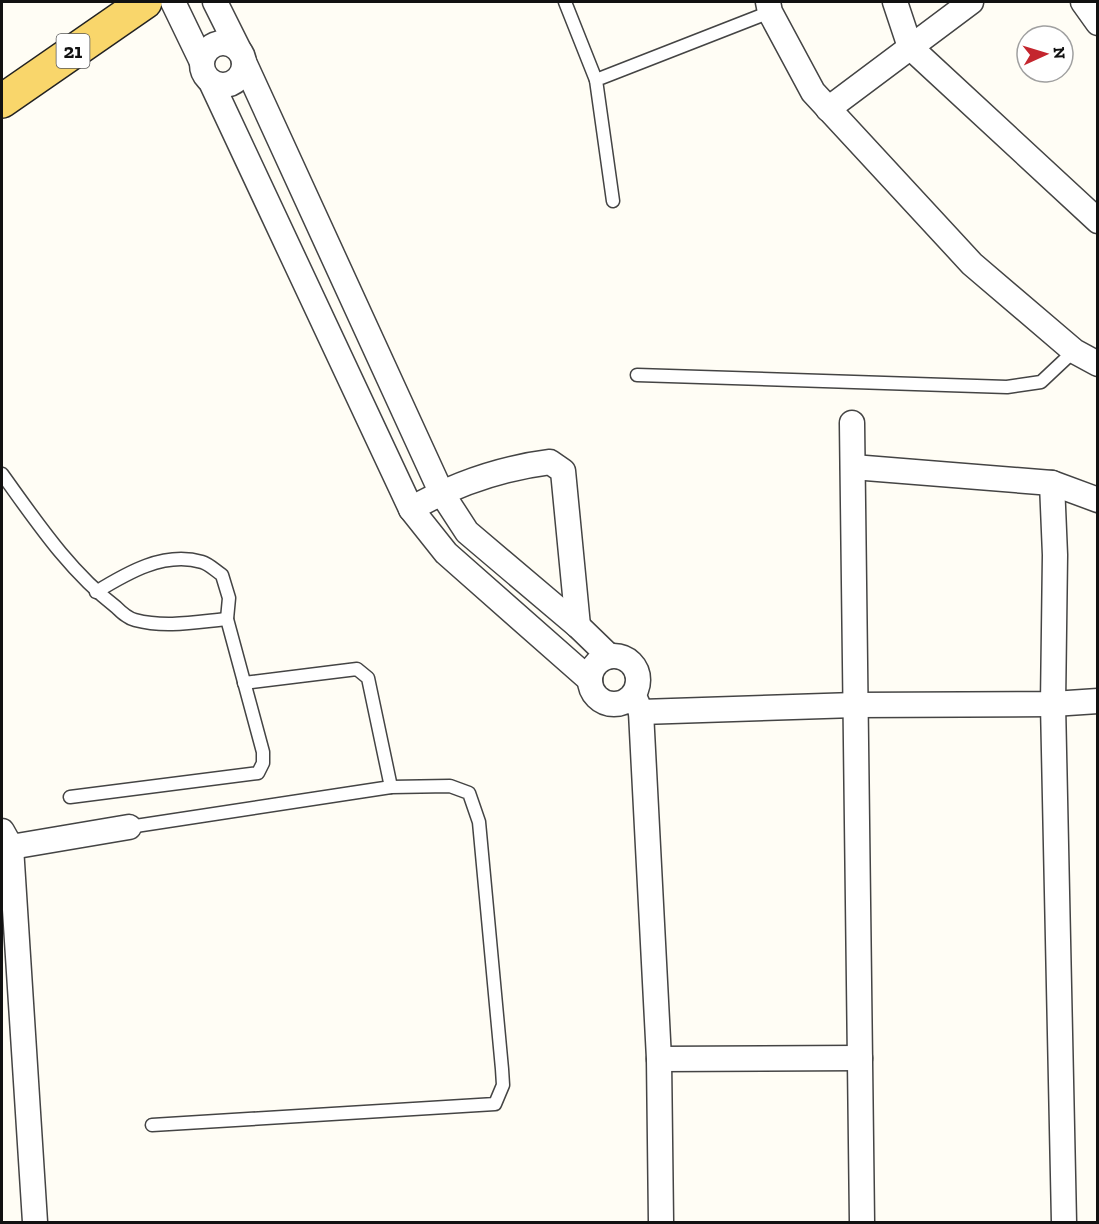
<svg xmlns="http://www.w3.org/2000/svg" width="1099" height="1224" font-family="'Zilla Slab',serif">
<rect width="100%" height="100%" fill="#fffdf5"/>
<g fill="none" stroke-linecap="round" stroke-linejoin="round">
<defs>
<g id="lane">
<polyline points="565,2 596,80"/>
<polyline points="613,201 596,80 770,12"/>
<polyline points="637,375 1007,387 1041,382 1074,351"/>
<path d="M2,474C36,521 69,571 116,607C121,612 127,618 135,620C165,628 196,622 227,619"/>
<polyline points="244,683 357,669 368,678 391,787"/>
<path d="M70,797L258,773L263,763V752L227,619L229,598L222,575C216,571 209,564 202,562C164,551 127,573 96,592"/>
<polyline points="129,827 391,787 450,786 469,793 479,822 502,1069 503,1085 495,1104 152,1125"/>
</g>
<g id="street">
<polyline points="173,2 201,60"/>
<polyline points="215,2 239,50"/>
<polyline points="768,2 770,12 813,92 972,264 1074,351 1098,364"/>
<polyline points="895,2 910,47 1098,221"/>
<polyline points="1083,2 1098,23"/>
<circle cx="223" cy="64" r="21"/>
<polyline points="244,62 441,492 467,532 578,626 609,656"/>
<polyline points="211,82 411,509 446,553 590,680"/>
<polyline points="828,109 971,2"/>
<polyline points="852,423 862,1222"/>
<polyline points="853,467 1052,483 1098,500"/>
<polyline points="1052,483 1055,555 1053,704 1064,1222"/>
<path d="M411,509C453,485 502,468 550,462L563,471L578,626"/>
<circle cx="614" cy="680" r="24"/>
<polyline points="634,696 641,712 855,705 1053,704 1098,701"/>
<polyline points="641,712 659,1059 661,1222"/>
<polyline points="2,831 11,847 129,827"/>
<polyline points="11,847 35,1222"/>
<polyline points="659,1059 860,1058"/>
</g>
<polyline id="primary" points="2,101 145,2"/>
</defs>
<use href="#lane" stroke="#444" stroke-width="15"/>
<use href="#street" stroke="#444" stroke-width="27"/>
<use href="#primary" stroke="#222" stroke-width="36"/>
<use href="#lane" stroke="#fff" stroke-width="12"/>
<use href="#street" stroke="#fff" stroke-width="24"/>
<use href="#primary" stroke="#f9d66b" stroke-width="33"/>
</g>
<g text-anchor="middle" stroke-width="6" stroke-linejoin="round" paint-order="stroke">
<rect fill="#fff" stroke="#585858" stroke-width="1.5" x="56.5" y="34" width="33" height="34" rx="4.5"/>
<g font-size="20" font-weight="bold" fill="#111">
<text x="73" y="58">21</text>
</g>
</g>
<rect width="1099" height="1224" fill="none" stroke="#111111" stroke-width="6"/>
<g transform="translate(1045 54) rotate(86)"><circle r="28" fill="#ffffff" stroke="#a0a0a0" stroke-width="1.5"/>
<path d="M0-4.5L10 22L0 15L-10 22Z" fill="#c4262e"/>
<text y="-9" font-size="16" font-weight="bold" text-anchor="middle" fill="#111111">N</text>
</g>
</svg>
